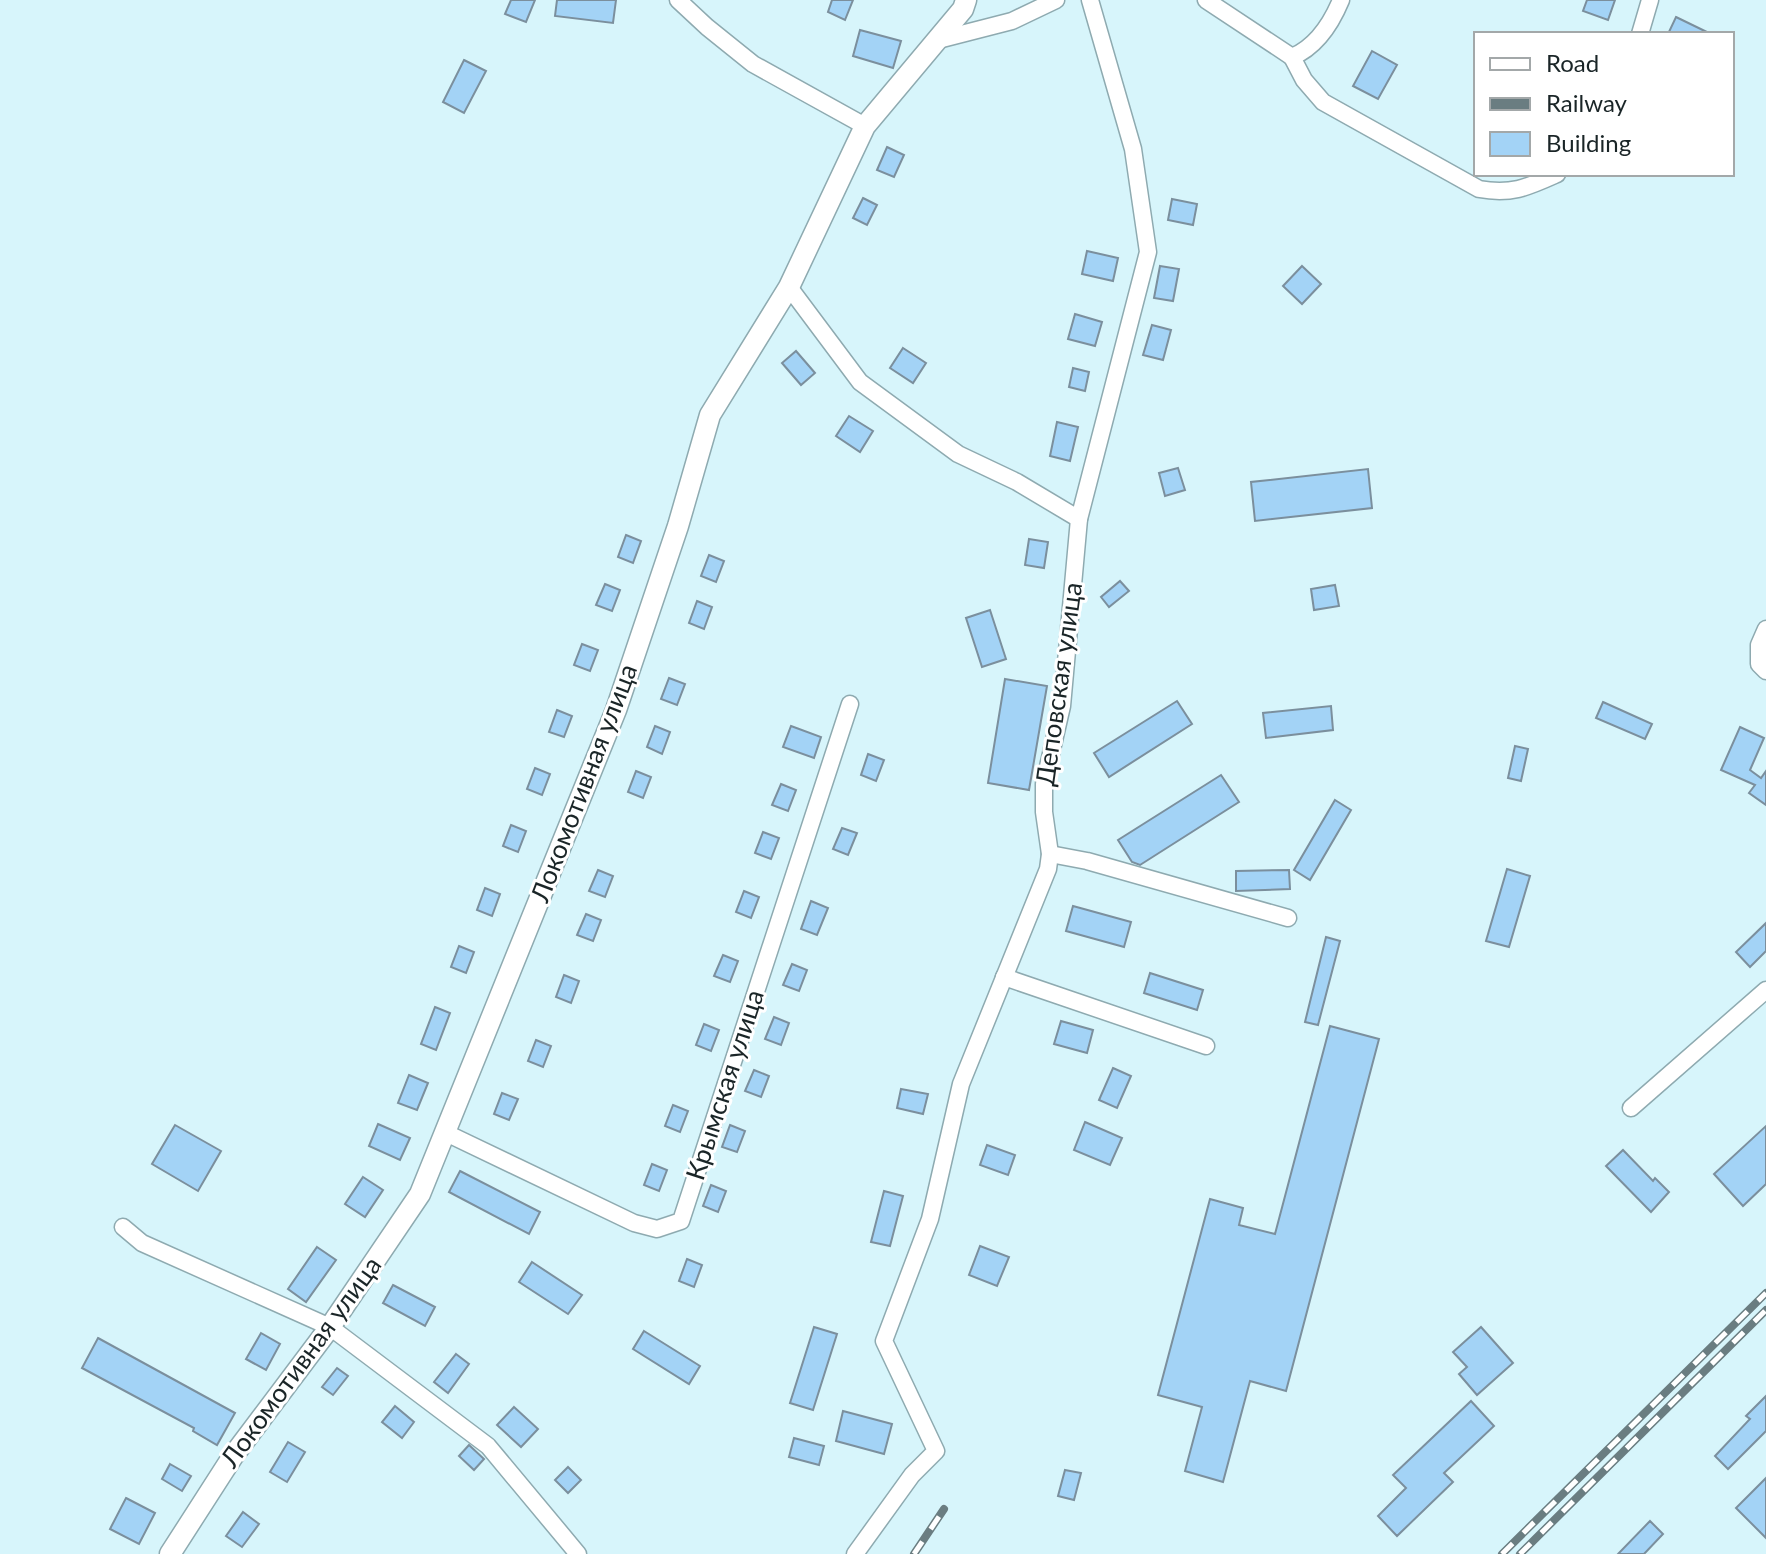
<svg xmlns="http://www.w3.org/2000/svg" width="1766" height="1554" font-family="Lato,sans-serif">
<rect width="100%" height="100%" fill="#d7f5fb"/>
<g fill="#a3d3f6" stroke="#7b8f9d" stroke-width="2">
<polygon points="511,0 535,0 526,22 505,14"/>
<polygon points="557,0 616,0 613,23 555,16"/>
<polygon points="832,0 853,0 845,20 828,12"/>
<polygon points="1587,0 1615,0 1608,20 1583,11"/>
<polygon points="1676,17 1711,34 1668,34"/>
<polygon points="860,30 901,41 893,68 853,56"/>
<polygon points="1372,51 1397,65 1378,99 1353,86"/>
<polygon points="464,60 486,71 464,113 443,102"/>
<polygon points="887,147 904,155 894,177 877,170"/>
<polygon points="863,198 877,205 867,225 853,218"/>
<polygon points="1172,199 1197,204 1193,225 1168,220"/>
<polygon points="1087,251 1118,258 1113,281 1082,274"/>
<polygon points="1160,266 1179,269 1173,301 1154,298"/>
<polygon points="1302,266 1321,284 1302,304 1283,286"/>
<polygon points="1075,314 1102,322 1095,346 1068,339"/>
<polygon points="1152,325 1171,330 1163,360 1143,355"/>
<polygon points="903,348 926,363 913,383 890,368"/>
<polygon points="796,351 815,373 801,385 782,363"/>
<polygon points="1073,368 1089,372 1085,391 1069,387"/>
<polygon points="849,416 873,431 860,452 836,436"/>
<polygon points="1057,422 1078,427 1070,461 1050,456"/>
<polygon points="1178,468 1185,490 1165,496 1159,473"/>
<polygon points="1368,469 1372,508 1255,521 1251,482"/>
<polygon points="626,535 641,541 633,563 618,557"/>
<polygon points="1029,539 1048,542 1044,568 1025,565"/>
<polygon points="709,555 724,561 716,582 701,576"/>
<polygon points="1120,581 1129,591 1109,607 1101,597"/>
<polygon points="605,584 620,590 612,611 596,605"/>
<polygon points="1335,585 1339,606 1314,610 1311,589"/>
<polygon points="697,601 712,607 704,629 689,623"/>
<polygon points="990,610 1006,659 982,667 966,618"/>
<polygon points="582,644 598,650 590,671 574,665"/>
<polygon points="669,678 685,684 677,705 661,699"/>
<polygon points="1005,679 1047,686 1029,790 988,783"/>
<polygon points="1177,701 1192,724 1109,777 1094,753"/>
<polygon points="1603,702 1652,724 1645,739 1596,718"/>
<polygon points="1331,706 1333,730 1266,738 1263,713"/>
<polygon points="557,710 572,716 564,737 549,732"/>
<polygon points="655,726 670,732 662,754 647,747"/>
<polygon points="791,726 821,737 814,758 783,747"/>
<polygon points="1740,727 1764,738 1750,770 1761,778 1766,771 1766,805 1749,793 1755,785 1721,770"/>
<polygon points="1515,746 1528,749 1521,781 1508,778"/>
<polygon points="868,754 884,760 876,781 861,775"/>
<polygon points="535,768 550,774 542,795 527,789"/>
<polygon points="636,771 651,777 643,798 628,792"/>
<polygon points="1221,775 1239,802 1140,865 1132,862 1118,840"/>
<polygon points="781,784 796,790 788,811 772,805"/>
<polygon points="1335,800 1351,810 1310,880 1294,870"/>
<polygon points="511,825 526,831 518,852 503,846"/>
<polygon points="842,828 857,833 848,855 833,849"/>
<polygon points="763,832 779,838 771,859 755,853"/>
<polygon points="1507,869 1530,876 1509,947 1486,941"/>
<polygon points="598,870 613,876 605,897 589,891"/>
<polygon points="1289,870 1290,889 1236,891 1236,871"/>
<polygon points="485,888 500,894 492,916 477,910"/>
<polygon points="744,891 759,897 751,918 736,912"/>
<polygon points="811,901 828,908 817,935 801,929"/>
<polygon points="1073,906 1131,922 1124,947 1066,931"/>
<polygon points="586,914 601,920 593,941 577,935"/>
<polygon points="1766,923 1766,951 1750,967 1736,952"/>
<polygon points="1326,937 1340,941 1318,1025 1305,1022"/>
<polygon points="459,946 474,952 466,973 451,967"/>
<polygon points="723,955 738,961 730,982 714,976"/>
<polygon points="792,964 807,970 799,991 783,985"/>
<polygon points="1150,973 1203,990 1197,1010 1144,993"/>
<polygon points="564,975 579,981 571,1003 556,997"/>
<polygon points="435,1007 450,1013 436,1050 421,1044"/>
<polygon points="774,1017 789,1023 781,1045 765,1039"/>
<polygon points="1061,1021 1093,1030 1087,1053 1054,1044"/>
<polygon points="704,1024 719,1030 711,1051 696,1045"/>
<polygon points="1330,1026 1379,1039 1286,1391 1250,1381 1223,1482 1185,1471 1202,1407 1158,1395 1210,1199 1243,1208 1239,1225 1275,1234"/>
<polygon points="536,1040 551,1046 543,1067 528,1061"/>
<polygon points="1113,1068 1131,1076 1117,1108 1099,1100"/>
<polygon points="754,1070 769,1076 761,1097 745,1091"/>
<polygon points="409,1075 428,1083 417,1110 398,1103"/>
<polygon points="901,1089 928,1094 923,1114 897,1108"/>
<polygon points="502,1093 518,1099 509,1120 494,1114"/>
<polygon points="673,1105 688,1111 680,1132 665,1126"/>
<polygon points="1085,1122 1122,1138 1110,1165 1074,1150"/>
<polygon points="378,1124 410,1138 400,1160 369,1146"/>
<polygon points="175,1125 221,1151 198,1191 152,1164"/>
<polygon points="730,1125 745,1131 737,1152 722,1147"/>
<polygon points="1766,1126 1766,1184 1743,1206 1714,1174"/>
<polygon points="987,1145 1015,1155 1008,1175 980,1165"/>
<polygon points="1623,1150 1653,1181 1655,1178 1669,1192 1651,1212 1606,1166"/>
<polygon points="652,1164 667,1170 659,1191 644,1185"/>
<polygon points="460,1171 540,1212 529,1234 449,1192"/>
<polygon points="363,1177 383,1190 365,1217 345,1204"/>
<polygon points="711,1185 726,1191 718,1212 703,1206"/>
<polygon points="884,1191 903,1196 890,1246 871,1242"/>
<polygon points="980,1246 1009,1257 997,1286 969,1275"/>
<polygon points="317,1247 336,1260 306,1302 288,1289"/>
<polygon points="687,1259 702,1265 694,1287 679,1281"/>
<polygon points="532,1262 582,1295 568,1314 519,1282"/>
<polygon points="393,1285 435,1307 425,1326 383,1303"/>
<polygon points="814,1327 837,1334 813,1410 790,1403"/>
<polygon points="1481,1327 1513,1363 1477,1395 1459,1374 1467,1367 1453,1352"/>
<polygon points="644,1331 700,1366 689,1384 633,1349"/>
<polygon points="261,1333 280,1344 266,1370 246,1359"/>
<polygon points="98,1338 235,1413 217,1445 193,1431 194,1428 82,1368"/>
<polygon points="456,1354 469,1364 448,1393 434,1382"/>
<polygon points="337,1368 348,1376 333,1395 322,1387"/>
<polygon points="1766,1396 1766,1431 1728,1469 1715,1456 1750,1419 1746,1416"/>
<polygon points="1471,1401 1494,1426 1444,1473 1453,1482 1397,1536 1378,1516 1406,1488 1393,1475"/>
<polygon points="395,1406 414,1422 402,1438 382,1422"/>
<polygon points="514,1407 538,1429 521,1447 497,1425"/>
<polygon points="843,1411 892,1424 884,1454 836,1441"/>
<polygon points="794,1438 824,1446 819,1465 789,1457"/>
<polygon points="288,1442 305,1452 287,1482 270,1472"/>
<polygon points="469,1445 484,1459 474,1470 459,1456"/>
<polygon points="170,1464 191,1476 182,1491 162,1479"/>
<polygon points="568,1467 581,1480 568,1493 555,1480"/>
<polygon points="1065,1470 1081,1473 1074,1500 1058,1496"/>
<polygon points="1766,1478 1766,1538 1736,1508"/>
<polygon points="126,1498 155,1513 139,1544 110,1529"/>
<polygon points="243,1512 259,1524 242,1547 226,1536"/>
<polygon points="1650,1521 1663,1534 1644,1554 1618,1554"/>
</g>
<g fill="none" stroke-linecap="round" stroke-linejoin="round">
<defs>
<g id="minor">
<polyline points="678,0 707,27 753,64 865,126"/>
<path d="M1206,0L1292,57C1316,47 1331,24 1341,0"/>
<polyline points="1640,34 1650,0"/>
<polyline points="938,40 1012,21 1056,0"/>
<path d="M1292,57L1304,80L1323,102L1479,189C1512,195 1528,187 1557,174"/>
<polyline points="789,287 860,382 958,454 1017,482 1079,519"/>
<polyline points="1766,629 1759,645 1759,664 1766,671"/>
<polyline points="1050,854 1087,861 1288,918"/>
<polyline points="1004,977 1206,1046"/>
<polyline points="1631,1108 1766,990"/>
<polyline points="444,1132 634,1223 657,1229 681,1221 850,704"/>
<polyline points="123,1227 142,1243 330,1327 488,1446 578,1554"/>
<polyline points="855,1554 912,1475 936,1451 884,1341 930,1219 961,1084 1048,869 1050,854 1044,812 1044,784 1062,706 1079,519 1148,252 1133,149 1090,0"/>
</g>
<polyline id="tertiary" points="170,1554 233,1456 330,1327 420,1194 616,710 678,526 710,415 789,287 865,126 963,9 966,0"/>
</defs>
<use href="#minor" stroke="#8eaab0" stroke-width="19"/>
<use href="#tertiary" stroke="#8eaab0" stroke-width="23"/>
<use href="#minor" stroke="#fff" stroke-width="16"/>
<use href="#tertiary" stroke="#fff" stroke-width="20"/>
<defs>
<g id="rail">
<polyline points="914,1554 944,1509"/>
<polyline points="1502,1554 1766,1293"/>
<polyline points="1520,1554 1766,1310"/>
</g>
</defs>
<use href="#rail" stroke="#6a7d81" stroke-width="8"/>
<use href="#rail" stroke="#fff" stroke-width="5" stroke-dasharray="15" stroke-linecap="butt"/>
</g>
<g text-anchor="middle" stroke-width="6" stroke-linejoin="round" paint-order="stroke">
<g font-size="26" fill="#1a2527" stroke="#fff">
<text transform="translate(1059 684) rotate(-82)" y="9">Деповская улица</text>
<text transform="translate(584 783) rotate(-69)" y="9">Локомотивная улица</text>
<text transform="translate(725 1085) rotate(-72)" y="9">Крымская улица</text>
<text transform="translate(301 1362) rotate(-54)" y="9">Локомотивная улица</text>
</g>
</g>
<rect x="1474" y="32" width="260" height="144" fill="#ffffff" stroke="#a3a8a9" stroke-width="2"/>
<rect x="1490" y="58" width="40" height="12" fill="#ffffff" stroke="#a3a8a9" stroke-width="2"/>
<text x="1546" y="72" font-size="24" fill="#1a2527">Road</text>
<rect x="1490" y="98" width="40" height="12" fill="#6a7d81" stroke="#a3a8a9" stroke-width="2"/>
<text x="1546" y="112" font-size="24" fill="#1a2527">Railway</text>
<rect x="1490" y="132" width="40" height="24" fill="#a3d3f6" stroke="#a3a8a9" stroke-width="2"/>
<text x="1546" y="152" font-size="24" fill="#1a2527">Building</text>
</svg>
